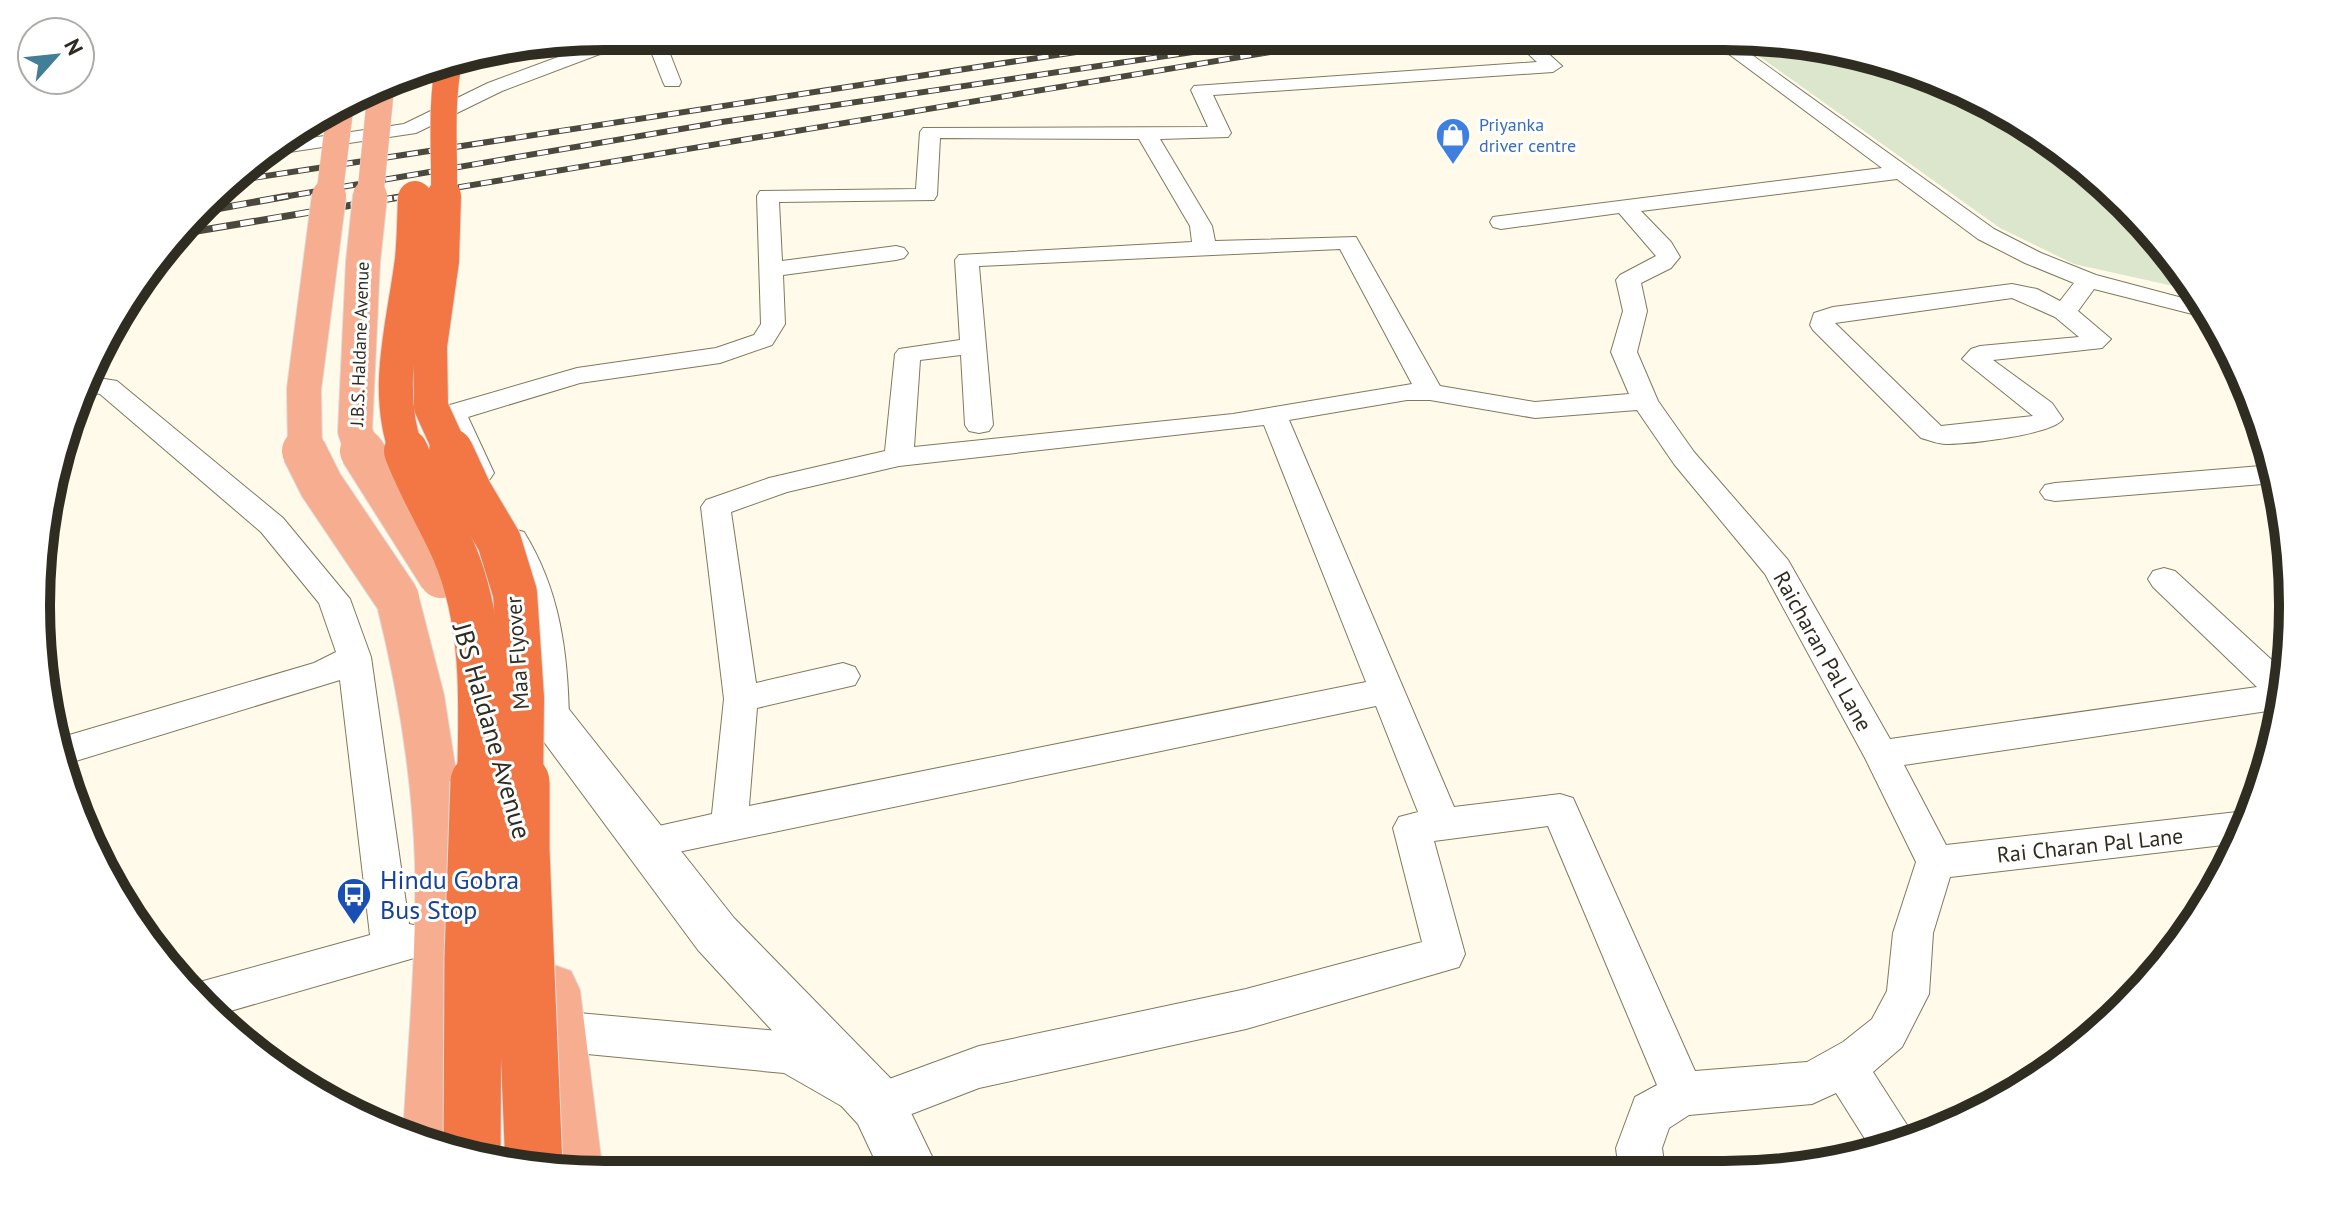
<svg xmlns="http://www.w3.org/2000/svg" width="2329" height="1211" font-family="'PT Sans',sans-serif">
<rect width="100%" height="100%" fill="#fffae9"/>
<polygon fill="#dce6cc" points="1732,37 1760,37 1870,55 1976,95 2071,154 2152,230 2196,291 2074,264 2000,228"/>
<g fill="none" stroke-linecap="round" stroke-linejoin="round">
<defs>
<g id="minor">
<polygon points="615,36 640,36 637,40 502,91 416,133 256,157 278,143 404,124 488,83"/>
<polygon points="645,36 663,36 681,82 679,86 665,86 663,82"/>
<path d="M1510,37H1530L1562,66L1553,72L1213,95L1231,133L1228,137L1160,139L1212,226L1215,241L1356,237L1440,386L1535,402L1629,394L1611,352L1623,311L1616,280L1620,275L1656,256L1619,213L1501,229L1493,227L1490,222L1493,217L1882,168L1706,37H1727L1994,229L2041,253L2096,275L2205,304L2216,320L2094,289L2078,311L2111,339L2102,348L1993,360L2052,403L2063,419C2052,435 1967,444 1946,444C1938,444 1929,440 1921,438L1813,330L1810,325L1814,313L1833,307L2012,284L2037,289L2060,301L2074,283L2025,263L1978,239L1897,179L1641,211L1671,242L1680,257L1671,268L1641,283L1647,311L1637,352L1658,401L1694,452L1788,560L1890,739L2257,687L2153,587L2148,579L2153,571L2164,568L2175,571L2287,674L2281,709L1904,765L1946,845L2246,811L2251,813L2240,843L1950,877L1933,933L1929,994L1902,1047L1873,1072L1916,1139L1872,1150L1836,1093L1812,1104L1689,1115L1669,1128L1662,1148L1665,1170L1619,1171L1616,1148L1635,1097L1657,1085L1548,826L1434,841L1465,954L1459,967L1246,1029L979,1088L878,1127L784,1073L556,1051L545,1054L530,1048L524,1034L530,1020L556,1011L790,1032L881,1082L979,1046L1246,989L1422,942L1393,828L1399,817L1418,812L1376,706L645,859L632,854L626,843L632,832L712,814L724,699L701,507L706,500L769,478L885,451L895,354L899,349L960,340L955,260L959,255L1192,242L1190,226L1139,139L940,138L937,195L934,200L779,202L782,261L896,246L904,248L908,253L904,258L896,260L783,275L785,324L772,345L720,363L580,383L468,417L494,473L490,479L480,482L470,479L439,413L443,407L577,368L716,348L754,335L761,324L757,196L760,191L916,189L920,132L923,128L1208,127L1191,90L1194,86L1537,62ZM1340,249L1412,384L1233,414L914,447L920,360L961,355L965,425L969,431L979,433L989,431L993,425L979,266ZM2012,298L2055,317L2079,337L1980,346L1971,349L1962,359L2033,416L1941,426L1835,323ZM1407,400H1430L1535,418L1637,410L1674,464L1765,574L1865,758L1916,862L1893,933L1887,991L1872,1019L1843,1042L1807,1062L1695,1071L1573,798L1560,794L1454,807L1289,420ZM1264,425L1366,682L749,806L757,708L855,685L860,676L855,667L843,663L756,683L731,512L787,492L899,466Z"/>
<polygon points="92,377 117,381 283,518 350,599 371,657 409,924 428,928 434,941 428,954 213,1016 185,986 370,935 340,680 66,764 59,738 314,663 336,652 319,603 261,532 100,394 85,392"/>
<polygon points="2273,465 2275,483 2055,501 2045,499 2040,492 2045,485 2055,483"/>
<path d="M513,529L524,532C560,590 568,653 569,720L564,730L552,733L540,730L535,720C535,654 527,599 498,539L502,532Z"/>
</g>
<polygon id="tertiary" points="511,650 526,655 734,918 898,1086 940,1173 881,1173 858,1124 698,950 496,677 490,666 496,655"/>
<g id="primary">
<path d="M397,583L412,587L419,598L444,695L465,829L470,932L465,1147L462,1156L403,1135C408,1044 417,953 415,862C412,773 397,684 375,598L382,587Z"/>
<polygon points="551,964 571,971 580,990 603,1174 569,1174 539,1169 522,990 531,971"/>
</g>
</defs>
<use href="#minor" stroke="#80795f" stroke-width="2"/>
<use href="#tertiary" stroke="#80795f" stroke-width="2"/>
<use href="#primary" stroke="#dedddc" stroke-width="2"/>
<use href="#minor" fill="#fff" fill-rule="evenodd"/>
<use href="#tertiary" fill="#fff" fill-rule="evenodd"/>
<use href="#primary" fill="#f7ad8f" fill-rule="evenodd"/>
<defs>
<g id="rail-far1">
<polyline points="233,181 1174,37"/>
<polyline points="277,198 722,122 1240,45"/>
<polyline points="394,198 1360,37"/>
</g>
<g id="rail">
<polyline points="205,211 288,196"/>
<polyline points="185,233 406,196"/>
</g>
</defs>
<use href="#rail-far1" stroke="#4b493d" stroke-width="6"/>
<use href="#rail" stroke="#4b493d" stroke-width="7"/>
<use href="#rail-far1" stroke="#fff" stroke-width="4" stroke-dasharray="11" stroke-linecap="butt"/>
<use href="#rail" stroke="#fff" stroke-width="5" stroke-dasharray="14" stroke-linecap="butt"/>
<defs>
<g id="primary-bridge-far2">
<polyline points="329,198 340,110"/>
<polyline points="370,198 381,88"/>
</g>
<g id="primary-bridge-far1">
<polyline points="305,453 304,389 329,196"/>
<polyline points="363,453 355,431 363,262 370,196"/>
</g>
<g id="primary-bridge">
<polyline points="304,451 321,485 397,598"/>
<polyline points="362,451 441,576"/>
</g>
<path id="motorway-bridge-far3" d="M444,198C445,153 440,106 449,62"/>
<g id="motorway-bridge-far2">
<polyline points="444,196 442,261 430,346 431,407 452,453"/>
<path d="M407,453C383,390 404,324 412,259C414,239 414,218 415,198"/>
</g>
<g id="motorway-bridge-far1">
<path d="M406,451C419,486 439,518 454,552C485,624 481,707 479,784"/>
<polyline points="451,451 470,492 499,541 515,593 522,698 521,784"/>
</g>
<g id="motorway-bridge">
<polyline points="521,782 521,850 534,1168"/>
<polyline points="472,1158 473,958 479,782"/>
</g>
</defs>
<use href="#primary-bridge-far2" stroke="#dedddc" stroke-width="27" stroke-linecap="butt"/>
<use href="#primary-bridge-far1" stroke="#dedddc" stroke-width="36" stroke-linecap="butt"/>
<use href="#primary-bridge" stroke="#dedddc" stroke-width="46" stroke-linecap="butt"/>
<use href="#motorway-bridge-far3" stroke="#dedddc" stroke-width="27" stroke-linecap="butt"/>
<use href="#motorway-bridge-far2" stroke="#dedddc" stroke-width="36" stroke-linecap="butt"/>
<use href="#motorway-bridge-far1" stroke="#dedddc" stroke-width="46" stroke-linecap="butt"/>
<use href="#motorway-bridge" stroke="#dedddc" stroke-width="59" stroke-linecap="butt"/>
<use href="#primary-bridge-far2" stroke="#f7ad8f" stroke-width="26"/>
<use href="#primary-bridge-far1" stroke="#f7ad8f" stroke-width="34"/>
<use href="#primary-bridge" stroke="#f7ad8f" stroke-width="44"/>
<use href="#motorway-bridge-far3" stroke="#f27745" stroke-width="26"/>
<use href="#motorway-bridge-far2" stroke="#f27745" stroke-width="34"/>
<use href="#motorway-bridge-far1" stroke="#f27745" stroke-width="44"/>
<use href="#motorway-bridge" stroke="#f27745" stroke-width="57"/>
</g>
<defs>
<symbol id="shop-pin" viewBox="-11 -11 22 30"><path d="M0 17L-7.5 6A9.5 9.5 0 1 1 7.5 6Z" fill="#3f7fe0" stroke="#fff"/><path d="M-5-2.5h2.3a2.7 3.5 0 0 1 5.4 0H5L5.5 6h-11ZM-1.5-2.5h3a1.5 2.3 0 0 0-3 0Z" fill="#fff"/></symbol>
<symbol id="bus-pin" viewBox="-11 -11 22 30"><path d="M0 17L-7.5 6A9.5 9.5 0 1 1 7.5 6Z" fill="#1a4fb4" stroke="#fff"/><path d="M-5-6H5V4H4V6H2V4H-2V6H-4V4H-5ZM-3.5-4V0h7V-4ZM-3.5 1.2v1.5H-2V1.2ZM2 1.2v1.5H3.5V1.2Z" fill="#fff"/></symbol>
</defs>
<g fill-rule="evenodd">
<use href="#shop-pin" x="1433" y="115" width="40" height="54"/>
<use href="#bus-pin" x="334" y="875" width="40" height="54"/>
</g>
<g text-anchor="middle" stroke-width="6" stroke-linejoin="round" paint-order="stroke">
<g font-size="18" fill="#366cbe" stroke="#fff" text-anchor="start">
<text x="1479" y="131">Priyanka<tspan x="1479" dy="21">driver centre</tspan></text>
</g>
<g font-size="18" fill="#2f2d22" stroke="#fff">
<text transform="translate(360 344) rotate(-88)" y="6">J.B.S. Haldane Avenue</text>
</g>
<g font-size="22" fill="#2f2d22" stroke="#fff">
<text transform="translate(1823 651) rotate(61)" y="8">Raicharan Pal Lane</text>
<text transform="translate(517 653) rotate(-94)" y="8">Maa Flyover</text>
<text transform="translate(2090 845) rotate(-6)" y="8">Rai Charan Pal Lane</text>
</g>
<g font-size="26" fill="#2f2d22" stroke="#fff">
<text transform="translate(492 731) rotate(74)" y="9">JBS Haldane Avenue</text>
</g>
<g font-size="26" fill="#164399" stroke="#fff" text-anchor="start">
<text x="380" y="889">Hindu Gobra<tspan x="380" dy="30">Bus Stop</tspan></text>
</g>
</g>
<path d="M0 0H2329V1211H0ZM605 50H1724A555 555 0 0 1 2279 605V606A555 555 0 0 1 1724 1161H605A555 555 0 0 1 50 606V605A555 555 0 0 1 605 50Z" fill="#fff" fill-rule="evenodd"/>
<path fill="none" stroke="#2f2d22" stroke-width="10" d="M605 50H1724A555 555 0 0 1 2279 605V606A555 555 0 0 1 1724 1161H605A555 555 0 0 1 50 606V605A555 555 0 0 1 605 50Z"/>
<g transform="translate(56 56) rotate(63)"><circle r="38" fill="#ffffff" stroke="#acaba7" stroke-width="2"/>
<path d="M0-6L14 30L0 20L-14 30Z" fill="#427e95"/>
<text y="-12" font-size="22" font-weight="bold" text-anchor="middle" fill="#2f2d22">N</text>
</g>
</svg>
